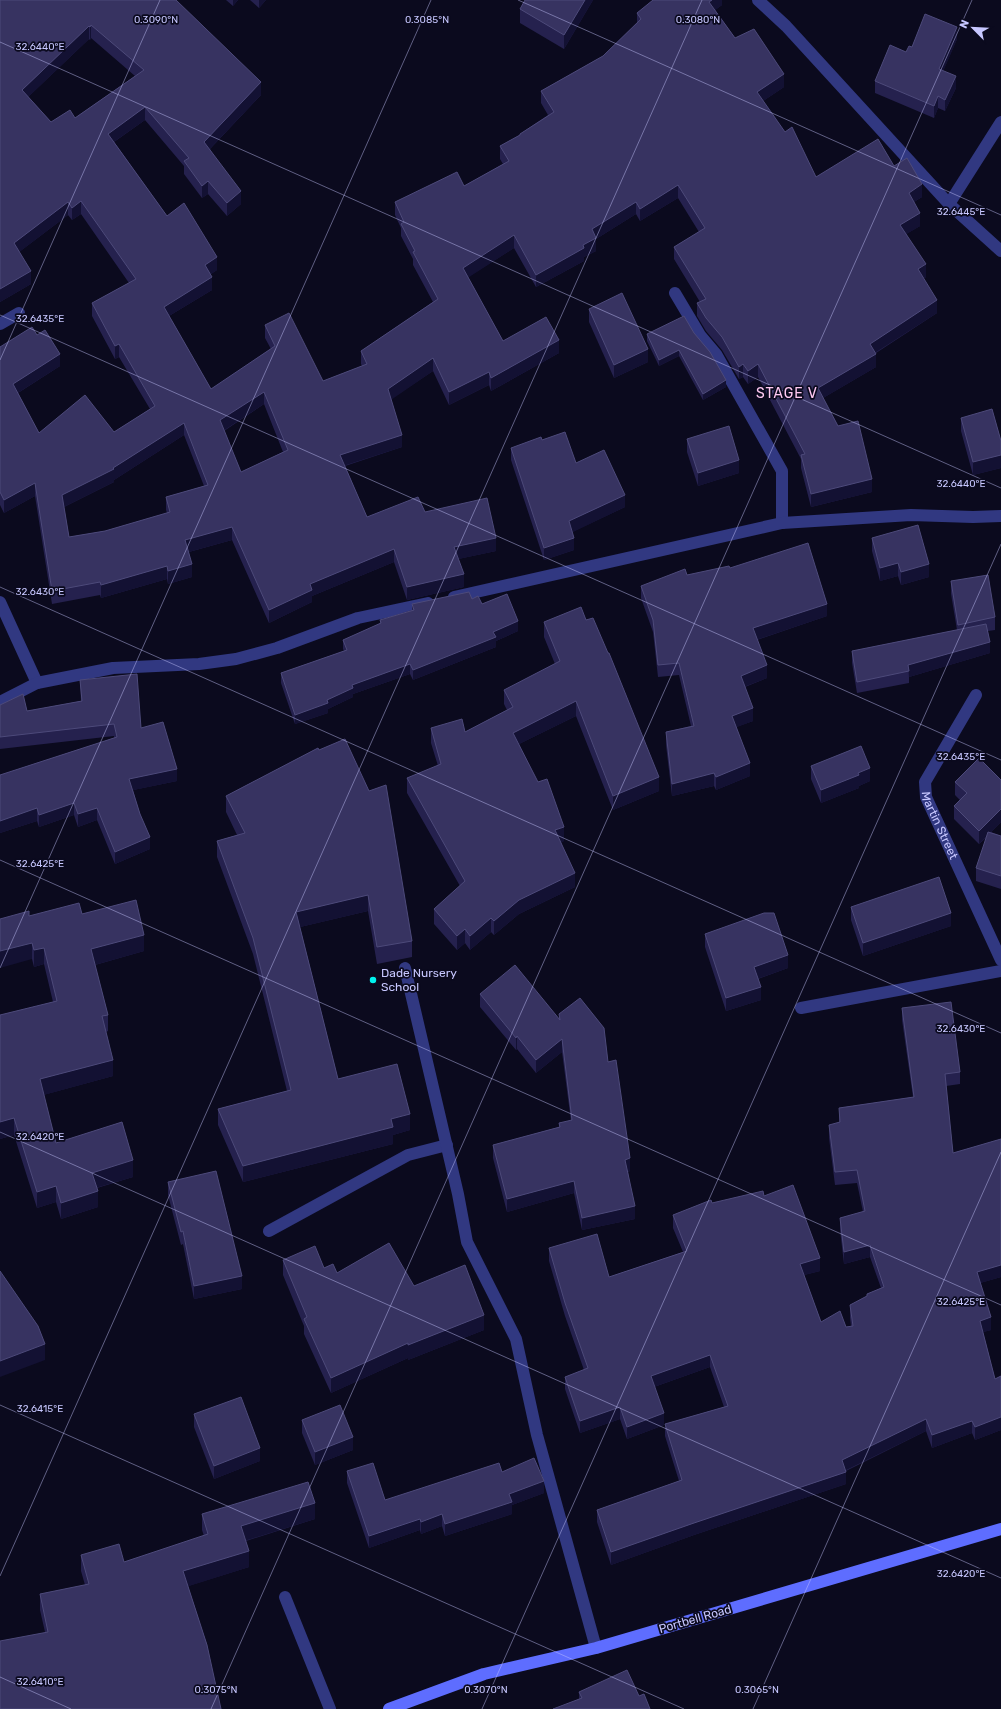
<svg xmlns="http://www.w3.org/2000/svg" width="1001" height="1709" font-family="Rubik,sans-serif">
<rect width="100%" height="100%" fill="#0b0a1e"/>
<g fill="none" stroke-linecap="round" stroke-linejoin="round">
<g stroke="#313881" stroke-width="12">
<polyline points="269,1231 408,1155 447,1145"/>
<polyline points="285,1597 330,1709"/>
</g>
<g stroke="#313881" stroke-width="12">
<polyline points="758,0 786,26 949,204 1001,251"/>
<polyline points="949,204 1001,122"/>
<polyline points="675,293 700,335 716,354 782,471 782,523"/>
<polyline points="0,324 19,313"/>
<polyline points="454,597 782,523 911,515 973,517 1001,516"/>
<polyline points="0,602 37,683"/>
<path id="s1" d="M976,695L925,782L926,797L1001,960"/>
<polyline points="0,702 37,683 113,668 199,664 236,659 277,648 358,618 428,603"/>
<polyline points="405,968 458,1194 467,1242 516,1339 537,1435 596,1648"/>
<polyline points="801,1008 1001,971"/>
</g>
<polyline stroke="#5e6dff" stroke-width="12" points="389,1709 484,1674 596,1648 1001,1529"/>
</g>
<g fill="#25214e" fill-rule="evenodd">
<path d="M0,0H176L261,95L210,149L241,204L227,216L208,194L202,198L184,174V166L145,120L114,142L167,216L217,270L211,274L212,290L169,316L211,389L271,349L265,338V325L323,381L362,366L361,364V351L433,302L413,265V259L401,236V228L395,215V202L464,186L503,164L500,159V146L520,135V134L548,115L541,103V91L603,56L637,23V13L652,1V0H722V5L715,10L735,38L784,87L763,101L816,177L894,166L922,197L914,202L920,226L906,234L926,277L923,279L937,313L876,353V367L823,398L872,492L811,507L801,468V459L758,377L748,384L743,377L739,379L722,350L706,331L697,316V303L700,302L674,259V247L699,232L678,198L640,221L636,214L596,239V251L584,257V261L536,287L514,248L468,277L503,341L559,353L491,391L489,385L449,405L433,371L391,399L402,447L345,466L367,517L425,512L496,551L458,559L464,587L407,600L394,562L312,596V602L269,623L232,540L189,552L192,577L168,584L167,579L101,598L100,595L52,604L35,496L4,513L0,505V347L37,335L60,366L18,393L39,433L114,432L150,409L119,357L115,359L92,316V303L129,283L81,214L72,220L68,215L19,252L31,284L0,302ZM91,38L135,76L75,118L51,122L28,97L89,39L90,40ZM264,404L283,452L241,472L224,431ZM184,435L204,486L166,497V510L167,513L105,531L69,537L64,507L114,482V480Z"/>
<polygon points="226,0 238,0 233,6"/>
<polygon points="250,0 266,0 259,8"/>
<polygon points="593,0 564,49 520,23 520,9"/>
<polygon points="957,39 943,71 956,88 945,111 938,108 934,118 875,93 875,81 912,47"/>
<polygon points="589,309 648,362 614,378 589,322"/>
<polygon points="694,333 726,387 703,400 679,356 659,366 647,341 647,334"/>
<polygon points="961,418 1001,441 1001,468 973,475 961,431"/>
<polygon points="687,439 739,473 698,486 687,452"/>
<polygon points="542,440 576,463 625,507 572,532 574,550 544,560 511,460 511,448"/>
<polygon points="872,538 929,577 901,585 898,576 880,581 872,551"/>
<polygon points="730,568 827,616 757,640 767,678 745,687 753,721 736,727 750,776 716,790 714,786 672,796 666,745 666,732 691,726 679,675 658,677 653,632 641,598 641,586 687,575"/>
<polygon points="951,581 995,617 995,630 988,631 990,653 909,677 909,683 857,693 852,663 852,651 957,630 951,594"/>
<polygon points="472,599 482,604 518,631 496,641 496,647 413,680 410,674 353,694 353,697 328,709 328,713 295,724 281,683 281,673 344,651 343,649 343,640 380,624 380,620 412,610 412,604"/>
<polygon points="544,622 659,791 613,810 576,716 519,744 564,841 561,842 575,887 519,914 494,935 491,932 470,950 465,943 457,950 434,924 434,909 460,886 407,793 407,778 438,766 431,743 431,728 465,732 507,710 504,704 504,690 555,664 544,637"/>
<polygon points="80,680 141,728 177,781 133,790 150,849 115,864 97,820 78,827 74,815 39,827 37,821 0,833 0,775 114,738 114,736 0,749 0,705 27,711 81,701"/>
<polygon points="318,748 412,941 412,957 377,964 368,911 300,927 338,1079 410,1130 393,1135 393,1144 243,1182 218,1125 218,1109 287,1091 253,954 217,857 217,841 237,835 226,812 226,796"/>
<polygon points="811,766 870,781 859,786 859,788 821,803 811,779"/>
<polygon points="955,782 1001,822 991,832 1001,836 1001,889 976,881 976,868 987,837 979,844 954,819 954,806 960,800 955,795"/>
<polygon points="851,907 951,926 863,956 851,920"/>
<polygon points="82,914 144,951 95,965 108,1015 108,1031 106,1032 113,1076 43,1095 56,1143 133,1177 97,1188 98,1207 61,1219 56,1202 37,1208 14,1135 0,1139 0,1015 53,1002 44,964 34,967 32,959 29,916"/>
<polygon points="705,934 788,968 758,979 761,1000 726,1011 705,947"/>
<polygon points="480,994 559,1019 559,1014 608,1062 630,1171 628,1172 635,1219 582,1230 574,1193 507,1212 493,1158 493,1145 559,1127 559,1123 571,1121 562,1052 536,1073 517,1049 516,1050 480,1007"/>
<polygon points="902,1008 960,1072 960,1084 946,1086 953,1153 1001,1139 1001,1277 980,1283 991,1330 983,1332 995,1379 1001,1376 1001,1430 975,1440 972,1433 932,1448 926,1431 846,1471 846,1484 694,1535 611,1565 597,1522 597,1510 679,1481 665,1436 665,1424 724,1407 710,1367 654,1387 664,1425 627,1439 620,1419 580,1433 565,1389 565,1377 584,1370 565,1316 549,1261 549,1248 609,1277 683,1252 673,1228 673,1215 712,1203 764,1196 820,1271 804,1275 821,1322 846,1327 851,1326 850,1318 850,1305 867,1296 867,1294 881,1288 870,1257 844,1264 840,1230 840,1218 863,1212 857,1183 835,1185 829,1138 829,1125 839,1123 839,1108 913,1097 902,1020"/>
<polygon points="168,1182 242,1289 194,1299 183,1244 181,1245 168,1195"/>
<polygon points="283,1260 324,1268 337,1273 414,1286 484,1330 408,1360 408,1358 331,1393 304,1334 304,1326 283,1275"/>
<polygon points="194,1414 260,1461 214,1479 194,1427"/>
<polygon points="302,1420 353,1450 315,1465 302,1433"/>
<polygon points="347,1471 385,1500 502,1472 544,1493 512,1505 512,1514 445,1536 442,1526 421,1534 420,1530 369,1548 347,1483"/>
<polygon points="202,1514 315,1519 246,1541 249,1567 188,1586 207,1645 45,1632 40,1610 40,1594 85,1585 81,1571 81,1555 124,1562 204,1536 202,1530"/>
<polygon points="579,1692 639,1696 579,1699"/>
</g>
<g fill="#131133">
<polygon points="233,0 238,0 233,6"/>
<polygon points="259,0 266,0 259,8"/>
<polygon points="585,0 593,0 564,49 564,35"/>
<polygon points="712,0 722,0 722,5 709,15 709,2"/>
<polygon points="91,25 91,38 90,40 90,27"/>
<polygon points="89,26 89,39 22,103 22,90"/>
<polygon points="957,27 957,39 939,81 939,69"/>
<polygon points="784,74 784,87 757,105 757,92"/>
<polygon points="956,76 956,88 945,111 945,100"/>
<polygon points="261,82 261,95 204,155 204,142"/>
<polygon points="938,96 938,108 934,118 934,106"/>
<polygon points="145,107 145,120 108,146 108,134"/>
<polygon points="208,181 208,194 202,198 202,186"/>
<polygon points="922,184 922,197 909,205 909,193"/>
<polygon points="678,185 678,198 640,221 640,209"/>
<polygon points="241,191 241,204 227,216 227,203"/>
<polygon points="81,201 81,214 72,220 72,208"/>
<polygon points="68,202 68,215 14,256 14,243"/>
<polygon points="636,202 636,214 596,239 596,251 584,257 584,261 536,287 536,275 583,245 592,229"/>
<polygon points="920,213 920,226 900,238 900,225"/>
<polygon points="514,235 514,248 463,281 463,268"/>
<polygon points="217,257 217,270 205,278 205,265"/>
<polygon points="926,264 926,277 918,282 918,269"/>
<polygon points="31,271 31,284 0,302 0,289"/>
<polygon points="212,277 212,290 164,319 164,307"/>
<polygon points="937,300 937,313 870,356 870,344"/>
<polygon points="559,340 559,353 491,391 491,378"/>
<polygon points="119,344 119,357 115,359 115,346"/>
<polygon points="648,349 648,362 614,378 614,365"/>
<polygon points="679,350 679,356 659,366 659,360"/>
<polygon points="60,354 60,366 13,396 13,384"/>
<polygon points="876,354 876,367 818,401 818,388"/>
<polygon points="433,358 433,371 388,402 388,389"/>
<polygon points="743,364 743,377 739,379 739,367"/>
<polygon points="758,364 758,377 748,384 748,371"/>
<polygon points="489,372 489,385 449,405 449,392"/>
<polygon points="726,380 726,387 703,400 703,394"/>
<polygon points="264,392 264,404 220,433 220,420"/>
<polygon points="184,423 184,435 114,480 114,482 62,508 62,495 113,468"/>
<polygon points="402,435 402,447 340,467 340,455"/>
<polygon points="1001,455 1001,468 973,475 973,462"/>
<polygon points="739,460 739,473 698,486 698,473"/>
<polygon points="872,479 872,492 811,507 811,494"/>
<polygon points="35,483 35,496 4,513 4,500"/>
<polygon points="625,495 625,507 569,534 569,521"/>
<polygon points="232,527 232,540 185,553 185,540"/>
<polygon points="496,538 496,551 454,560 454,547"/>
<polygon points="574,538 574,550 544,560 544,548"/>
<polygon points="394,549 394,562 312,596 312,602 269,623 269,610 310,584"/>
<polygon points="898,563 898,576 880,581 880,568"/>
<polygon points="192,564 192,577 168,584 168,571"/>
<polygon points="929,564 929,577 901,585 901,572"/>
<polygon points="167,566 167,579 101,598 101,585"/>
<polygon points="464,574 464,587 407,600 407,587"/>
<polygon points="827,604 827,616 753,641 753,628"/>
<polygon points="518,621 518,631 496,641 496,647 413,680 413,670 493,632"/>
<polygon points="990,642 990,653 909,677 908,665"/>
<polygon points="410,664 410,674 353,694 353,697 328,709 328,713 295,724 295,715 327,700 352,685"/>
<polygon points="767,665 767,678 741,688 741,676"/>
<polygon points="576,701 576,716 513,747 513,733"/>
<polygon points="753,708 753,721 732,729 732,716"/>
<polygon points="750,763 750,776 716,790 716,777"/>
<polygon points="870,768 870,781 859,786 859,788 821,803 821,790"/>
<polygon points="177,769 177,781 129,791 129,779"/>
<polygon points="714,773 714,786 672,796 672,784"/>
<polygon points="659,777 659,791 613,810 613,796"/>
<polygon points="74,803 74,815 39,827 39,815"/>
<polygon points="37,808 37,821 0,833 0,821"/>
<polygon points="97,808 97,820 78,827 78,814"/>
<polygon points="1001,809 1001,822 979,844 979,831"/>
<polygon points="564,827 564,841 555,845 555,830"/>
<polygon points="150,837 150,849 115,864 115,852"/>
<polygon points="575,873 575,887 519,914 494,935 494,921 519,900"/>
<polygon points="368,895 368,911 296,928 296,912"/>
<polygon points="951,913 951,926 863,956 863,943"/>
<polygon points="491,918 491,932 470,950 470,936"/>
<polygon points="465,929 465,943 457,950 457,936"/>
<polygon points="144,935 144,951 91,966 91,949"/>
<polygon points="32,943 32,959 0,968 0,951"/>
<polygon points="44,948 44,964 34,967 34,950"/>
<polygon points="788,955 788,968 754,980 754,967"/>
<polygon points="761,987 761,1000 726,1011 726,998"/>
<polygon points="517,1036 517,1049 516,1050 516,1038"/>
<polygon points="562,1039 562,1052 536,1073 536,1060"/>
<polygon points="113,1060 113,1076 40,1096 40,1079"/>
<polygon points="410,1114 410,1130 393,1135 393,1144 243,1182 243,1166 391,1119"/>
<polygon points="14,1118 14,1135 0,1139 0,1122"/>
<polygon points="630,1158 630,1171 625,1172 625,1160"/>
<polygon points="133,1160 133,1177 92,1189 92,1173"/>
<polygon points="574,1181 574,1193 507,1212 507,1199"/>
<polygon points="56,1186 56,1202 37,1208 37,1192"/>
<polygon points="98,1191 98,1207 61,1219 61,1203"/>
<polygon points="635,1206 635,1219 582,1230 582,1218"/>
<polygon points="870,1245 870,1257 844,1264 844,1252"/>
<polygon points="820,1258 820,1271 800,1276 800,1264"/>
<polygon points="1001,1265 1001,1277 977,1284 977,1272"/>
<polygon points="242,1276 242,1289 194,1299 194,1286"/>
<polygon points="484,1315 484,1330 408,1360 408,1345"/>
<polygon points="991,1317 991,1330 980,1333 980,1321"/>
<polygon points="408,1343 408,1358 331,1393 331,1378"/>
<polygon points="45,1344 45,1360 0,1377 0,1361"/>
<polygon points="710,1355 710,1367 651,1388 651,1376"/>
<polygon points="620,1407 620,1419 580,1433 580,1421"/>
<polygon points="664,1413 664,1425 627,1439 627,1427"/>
<polygon points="1001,1417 1001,1430 975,1440 975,1427"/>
<polygon points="926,1419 926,1431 842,1472 842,1460"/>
<polygon points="972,1421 972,1433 932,1448 932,1435"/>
<polygon points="353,1437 353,1450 315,1465 315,1452"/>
<polygon points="260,1448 260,1461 214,1479 214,1466"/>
<polygon points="846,1472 846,1484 694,1535 611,1565 611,1552 694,1523"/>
<polygon points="544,1481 544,1493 512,1505 512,1514 445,1536 445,1524 509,1494"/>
<polygon points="315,1503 315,1519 241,1542 241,1526"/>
<polygon points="442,1514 442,1526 421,1534 421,1522"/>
<polygon points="420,1519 420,1530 369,1548 369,1536"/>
<polygon points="249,1551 249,1567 183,1588 183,1571"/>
</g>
<g fill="#373361" stroke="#4d4a7a" fill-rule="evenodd">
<path d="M0,0H176L261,82L204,142L241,191L227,203L208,181L202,186L184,161L189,158L145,107L108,134L167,216L184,203L217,257L205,265L212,277L164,307L211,389L275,346L265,325L289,313L323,381L367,364L361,351L438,299L413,252L415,251L401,224L404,222L395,202L457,172L464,186L509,161L500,146L520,135V134L554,112L541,91L603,56L641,19L637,13L653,0H712L709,2L735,38L754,29L784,74L757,92L785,132L792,127L816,177L878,139L894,166L907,158L922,184L909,193L920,213L900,225L926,264L918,269L937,300L870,344L876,354L818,388L838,426L858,421L872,479L811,494L801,455L805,454L758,364L748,371L743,364L739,367L722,337L706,318L697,303L706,299L674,247L705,228L678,185L640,209L636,202L592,229L596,238L583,245L584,248L536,275L514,235L463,268L503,341L546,317L559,340L491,378L489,372L449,392L433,358L388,389L402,435L340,455L367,517L418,497L425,512L487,498L496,538L454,547L464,574L407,587L394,549L310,584L312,590L269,610L232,527L185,540L192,564L168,571L167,566L101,585L100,582L52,591L35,483L4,500L0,492V347L32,327L37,335L45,330L60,354L13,384L39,433L85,395L114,432L155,406L119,344L115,346L92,303L136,279L81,201L72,208L68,202L14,243L31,271L0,289ZM91,25L144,70L75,118L70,110L51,122L22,90L89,26L90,27ZM264,392L288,450L241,472L220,420ZM184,423L208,485L166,497L170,512L105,531L69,537L62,495L114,469L113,468Z"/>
<polygon points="525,0 585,0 564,35 520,9"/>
<polygon points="925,14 957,27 939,69 956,76 945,100 938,96 934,106 875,81 890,45 906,52 909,46 912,47"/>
<polygon points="622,293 648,349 614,365 589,309"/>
<polygon points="684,316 694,333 710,352 726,380 703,394 679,350 659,360 647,334"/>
<polygon points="992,409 1001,441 1001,455 973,462 961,418"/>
<polygon points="729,426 739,460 698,473 687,439"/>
<polygon points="565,432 576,463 604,450 625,495 569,521 574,538 544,548 511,448 541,437 542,440"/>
<polygon points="918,525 929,564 901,572 898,563 880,568 872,538"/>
<polygon points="808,543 827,604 753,628 767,665 741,676 753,708 732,716 750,763 716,777 714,773 672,784 666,732 694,726 679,663 658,665 653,620 641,586 685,569 687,575 729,566 730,568"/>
<polygon points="988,575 995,617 958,625 951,581"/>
<polygon points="469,592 472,599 478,596 482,604 507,594 518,621 493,632 496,637 413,670 410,664 352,685 353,688 327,700 328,703 295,715 281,673 347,650 343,640 381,623 380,620 414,610 412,604"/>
<polygon points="581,607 586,620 593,618 608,653 609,653 659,777 613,796 576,701 513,733 538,782 547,779 564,827 555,830 575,873 519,900 494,921 491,918 470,936 465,929 457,936 434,909 465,881 407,778 441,764 431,728 462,719 465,732 513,707 504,690 560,661 544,622"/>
<polygon points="986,624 990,642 908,665 909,671 857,682 852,651"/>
<polygon points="137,674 141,728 163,722 177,769 129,779 140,814 150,837 115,852 97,808 78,814 74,803 39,815 37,808 0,821 0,775 117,737 114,724 0,737 0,705 23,694 27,711 82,701 80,680"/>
<polygon points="345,739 369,791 386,785 412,941 377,947 368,895 296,912 338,1079 397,1064 410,1114 391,1119 393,1127 243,1166 218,1109 291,1090 253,938 217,841 245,833 226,796 318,748 319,750"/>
<polygon points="861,746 870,768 858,773 859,775 821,790 811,766"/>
<polygon points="979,758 1001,780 1001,809 979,831 954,806 967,793 955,782"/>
<polygon points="988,832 1001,836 1001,876 976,868"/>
<polygon points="939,877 951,913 863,943 851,907"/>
<polygon points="136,900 144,935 91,949 108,1015 102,1016 113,1060 40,1079 56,1143 122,1122 133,1160 92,1173 98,1191 61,1203 56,1186 37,1192 14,1118 0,1122 0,1015 57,1001 44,948 34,950 32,943 0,951 0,919 29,911 29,916 79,903 82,914"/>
<polygon points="764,913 774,913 788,955 754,967 761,987 726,998 705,934"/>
<polygon points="515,965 560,1020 559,1014 580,998 604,1028 608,1062 616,1060 630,1158 625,1160 635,1206 582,1218 574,1181 507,1199 493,1145 560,1127 559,1123 572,1120 562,1039 536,1060 517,1036 516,1038 480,994"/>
<polygon points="951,1002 960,1072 945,1074 953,1153 1001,1139 1001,1265 977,1272 991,1317 980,1321 995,1379 1001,1376 1001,1417 975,1427 972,1421 932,1435 926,1419 842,1460 846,1472 694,1523 611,1552 597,1510 682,1480 665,1424 728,1406 710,1355 651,1376 664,1413 627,1427 620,1407 580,1421 565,1377 588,1368 565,1303 549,1248 597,1234 609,1277 687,1251 673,1215 711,1200 712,1203 763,1191 764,1196 793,1185 820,1258 800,1264 821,1322 840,1311 846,1327 853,1326 850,1305 867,1296 867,1294 884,1287 870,1245 844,1252 840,1218 865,1211 857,1170 835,1172 829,1125 840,1122 839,1108 914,1097 902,1008"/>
<polygon points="216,1171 242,1276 194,1286 183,1231 181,1232 168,1182"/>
<polygon points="389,1243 414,1286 465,1265 484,1315 408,1345 408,1343 331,1378 304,1319 307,1317 283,1260 315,1246 324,1268 333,1264 337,1273"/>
<polygon points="0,1271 38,1326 45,1344 0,1361"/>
<polygon points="241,1397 260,1448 214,1466 194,1414"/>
<polygon points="340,1405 353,1437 315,1452 302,1420"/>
<polygon points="534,1458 544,1481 509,1494 512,1502 445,1524 442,1514 421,1522 420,1519 369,1536 347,1471 373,1463 385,1500 499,1463 502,1472"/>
<polygon points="308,1482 315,1503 241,1526 249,1551 183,1571 207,1645 221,1709 0,1709 0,1641 48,1632 40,1594 89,1584 81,1555 119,1544 124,1562 208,1534 202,1514"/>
<polygon points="627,1670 639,1696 644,1694 650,1709 553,1709 582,1698 579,1692"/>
</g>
<path fill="none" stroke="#c7c7ff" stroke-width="1" stroke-opacity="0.45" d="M518,0L1001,215M0,42L1001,488M0,315L1001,760M0,360L160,0M0,587L1001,1033M0,860L1001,1305M0,968L431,0M0,1132L1001,1578M0,1405L684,1709M0,1576L702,0M0,1677L71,1709M211,1709L972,0M482,1709L1001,544M753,1709L1001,1152"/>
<circle fill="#00f2ee" stroke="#0b0a1e" stroke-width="1.5" cx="373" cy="980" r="4"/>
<g text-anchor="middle" stroke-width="3.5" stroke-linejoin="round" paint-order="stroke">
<g font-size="12" fill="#c7c7ff" stroke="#0b0a1e">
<text dy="4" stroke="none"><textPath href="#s1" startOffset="147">Martin Street</textPath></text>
<text transform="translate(695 1619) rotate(-16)" y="4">Portbell Road</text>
</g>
<g font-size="12" fill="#c7c7ff" stroke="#0b0a1e" text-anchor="start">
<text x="381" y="977">Dade Nursery<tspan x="381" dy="14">School</tspan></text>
</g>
<g font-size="14" letter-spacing="1" fill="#ffc9f2" stroke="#0b0a1e">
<text x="787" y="398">STAGE V</text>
</g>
</g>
<g font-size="10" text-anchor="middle" fill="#c7c7ff" stroke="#0b0a1e" stroke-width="3.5" stroke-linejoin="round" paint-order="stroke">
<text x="156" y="23">0.3090°N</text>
<text x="427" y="23">0.3085°N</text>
<text x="698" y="23">0.3080°N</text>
<text x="40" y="50">32.6440°E</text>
<text x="961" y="215">32.6445°E</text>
<text x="40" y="322">32.6435°E</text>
<text x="961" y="487">32.6440°E</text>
<text x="40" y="595">32.6430°E</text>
<text x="961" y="760">32.6435°E</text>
<text x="40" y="867">32.6425°E</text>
<text x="961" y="1032">32.6430°E</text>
<text x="40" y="1140">32.6420°E</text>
<text x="961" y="1305">32.6425°E</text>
<text x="40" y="1412">32.6415°E</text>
<text x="961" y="1577">32.6420°E</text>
<text x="40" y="1685">32.6410°E</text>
<text x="216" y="1693">0.3075°N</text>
<text x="486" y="1693">0.3070°N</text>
<text x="757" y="1693">0.3065°N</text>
</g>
<g transform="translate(973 28) rotate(294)" stroke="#0b0a1e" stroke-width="3" paint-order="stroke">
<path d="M0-3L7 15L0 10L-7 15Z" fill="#c7c7ff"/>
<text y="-6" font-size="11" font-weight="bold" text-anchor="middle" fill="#c7c7ff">N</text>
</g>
</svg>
